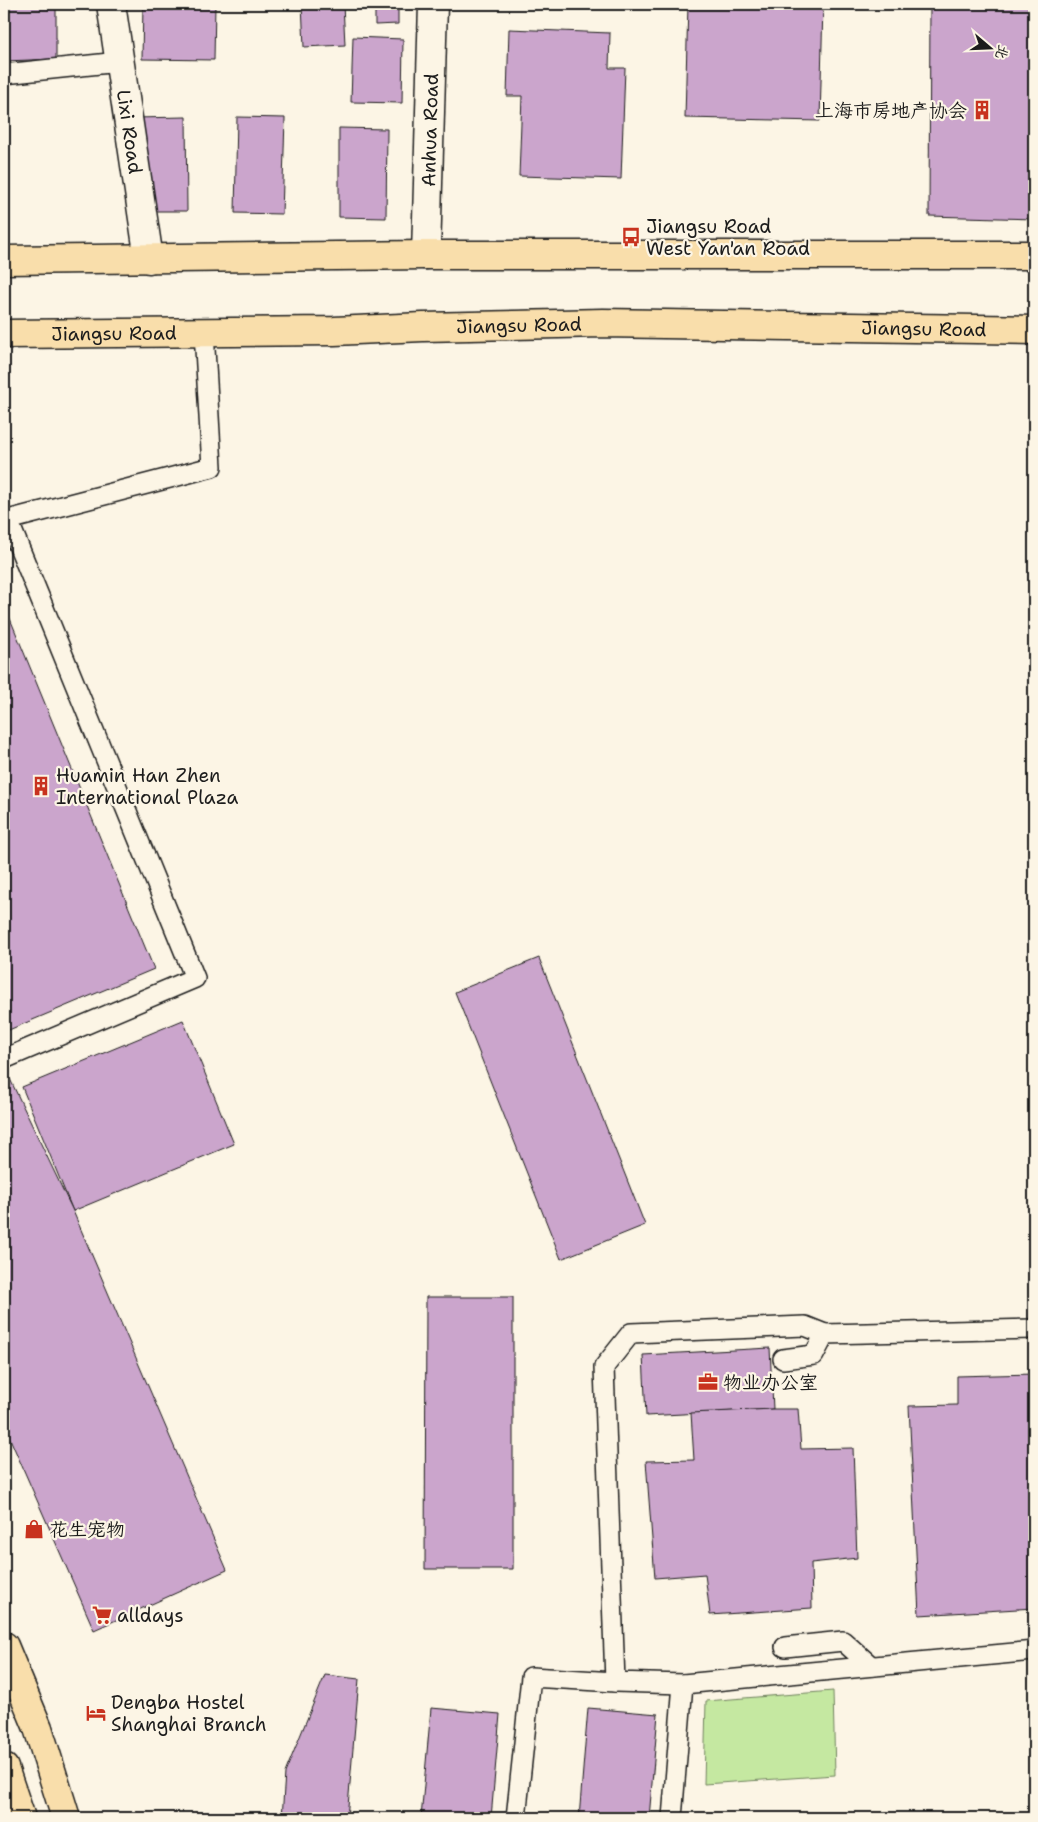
<svg xmlns="http://www.w3.org/2000/svg" width="1038" height="1822" font-family="'Shantell Sans','LXGW WenKai TC',sans-serif">
<rect width="100%" height="100%" fill="#fcf5e5"/>
<filter id="ink" filterUnits="userSpaceOnUse"><feTurbulence type="fractalNoise" baseFrequency=".02" numOctaves="2"/><feDisplacementMap in="SourceGraphic" scale="10" xChannelSelector="R" yChannelSelector="G"/><feConvolveMatrix kernelMatrix="1 2 1 2 8 2 1 2 1" color-interpolation-filters="sRGB"/></filter>
<g filter="url(#ink)">
<polygon fill="#c5e8a1" stroke="#70825e" points="833,1691 835,1775 704,1784 706,1701"/>
<g fill="#cba5cc" stroke="#1c1c1c">
<polygon points="4,4 56,4 56,59 4,61"/>
<polygon points="143,4 215,4 214,60 142,59"/>
<polygon points="302,4 343,4 345,45 304,47"/>
<polygon points="375,4 398,4 398,24 375,25"/>
<polygon points="688,4 823,4 820,121 685,118"/>
<polygon points="930,4 1034,4 1034,219 929,216"/>
<polygon points="509,29 610,33 609,68 625,68 621,179 519,176 522,96 507,96"/>
<polygon points="353,37 403,39 402,103 351,102"/>
<polygon points="186,117 187,211 135,211 134,118"/>
<polygon points="237,117 285,118 282,214 235,213"/>
<polygon points="339,128 387,129 386,218 339,217"/>
<polygon points="4,604 154,969 4,1032"/>
<polygon points="539,958 645,1225 561,1259 455,992"/>
<polygon points="183,1020 234,1144 73,1211 22,1087"/>
<polygon points="10,1079 73,1211 227,1570 94,1630 4,1425 4,1082"/>
<polygon points="426,1297 513,1297 513,1569 425,1569"/>
<polygon points="770,1348 773,1409 646,1416 643,1355"/>
<polygon points="1034,1374 1034,1608 919,1615 909,1406 957,1405 957,1376"/>
<polygon points="773,1409 798,1409 801,1449 853,1448 857,1558 811,1563 812,1608 710,1615 705,1574 655,1578 646,1461 694,1460 691,1413"/>
<polygon points="325,1675 359,1679 347,1818 282,1818 285,1773"/>
<polygon points="431,1708 500,1714 491,1818 421,1818"/>
<polygon points="588,1708 658,1714 649,1818 579,1818"/>
</g>
<g fill="none" stroke-linecap="round" stroke-linejoin="round">
<defs>
<g id="service">
<polyline points="4,74 119,62"/>
<polyline points="4,1059 195,978 8,520 212,467 204,332"/>
<polyline points="1034,1329 825,1334 805,1326 631,1333 604,1367 615,1682 683,1684 1034,1651"/>
<polyline points="783,1359 814,1355 825,1334"/>
<polyline points="785,1647 843,1641 871,1666"/>
<polyline points="516,1818 531,1677 615,1682"/>
<polyline points="672,1818 683,1684"/>
</g>
<g id="minor">
<path id="s1" d="M111,4L149,259"/>
<path id="s2" d="M426,255L433,4"/>
</g>
<g id="primary">
<polyline points="4,260 426,255 1034,255"/>
<path id="s3" d="M4,334L334,331L423,327L603,323L1034,330"/>
<polyline points="4,1768 21,1818"/>
</g>
<polyline id="trunk" points="4,1646 38,1728 66,1818"/>
</defs>
<use href="#service" stroke="#1c1c1c" stroke-width="22"/>
<use href="#minor" stroke="#1c1c1c" stroke-width="31"/>
<use href="#primary" stroke="#1c1c1c" stroke-width="31"/>
<use href="#trunk" stroke="#1c1c1c" stroke-width="31"/>
<use href="#service" stroke="#fcf5e5" stroke-width="19"/>
<use href="#minor" stroke="#fcf5e5" stroke-width="28"/>
<use href="#primary" stroke="#f9deab" stroke-width="28"/>
<use href="#trunk" stroke="#f9deab" stroke-width="28"/>
</g>
</g>
<defs>
<symbol id="building-bare" viewBox="-9 -9 18 18"><path d="M-4-6H4V6H1V3H-1V6H-4ZM-2.5-4.3h1.7v1.8h-1.7ZM.8-4.3h1.7v1.8H.8ZM-2.5-1h1.7V.8h-1.7ZM.8-1h1.7V.8H.8Z" fill="#c8321e" stroke="#fcf5e5" stroke-width="2.5" paint-order="stroke"/></symbol>
<symbol id="bus-bare" viewBox="-9 -9 18 18"><path d="M-5-6H5V4H4V6H2V4H-2V6H-4V4H-5ZM-3.5-4V0h7V-4ZM-3.5 1.2v1.5H-2V1.2ZM2 1.2v1.5H3.5V1.2Z" fill="#c8321e" stroke="#fcf5e5" stroke-width="2.5" paint-order="stroke"/></symbol>
<symbol id="office-bare" viewBox="-9 -9 18 18"><path d="M-6-3h4V-5.5h4V-3h4V5H-6ZM-1-4.5V-3h2v-1.5ZM-6 0V1H6V0Z" fill="#c8321e" stroke="#fcf5e5" stroke-width="2.5" paint-order="stroke"/></symbol>
<symbol id="shop-bare" viewBox="-9 -9 18 18"><path d="M-5-2.5h2.3a2.7 3.5 0 0 1 5.4 0H5L5.5 6h-11ZM-1.5-2.5h3a1.5 2.3 0 0 0-3 0Z" fill="#c8321e" stroke="#fcf5e5" stroke-width="2.5" paint-order="stroke"/></symbol>
<symbol id="supermarket-bare" viewBox="-9 -9 18 18"><path d="M-6-5.5h2.5l.6 2H6L4.5 2H-2.5L-4.4-4H-6ZM-1.5 3.2a1.3 1.3 0 1 0 .1 0ZM3 3.2a1.3 1.3 0 1 0 .1 0Z" fill="#c8321e" stroke="#fcf5e5" stroke-width="2.5" paint-order="stroke"/></symbol>
<symbol id="hotel-bare" viewBox="-9 -9 18 18"><path d="M-6-4.5h1.5V1H6V5H4.5V3h-9V5H-6ZM-4 0a1.8 1.8 0 1 1 3.6 0ZM.5 0V-2.5h3Q6-2.5 6 0Z" fill="#c8321e" stroke="#fcf5e5" stroke-width="2.5" paint-order="stroke"/></symbol>
</defs>
<g fill-rule="evenodd">
<use href="#building-bare" x="968" y="96" width="28" height="28"/>
<use href="#bus-bare" x="617" y="223" width="28" height="28"/>
<use href="#building-bare" x="27" y="772" width="28" height="28"/>
<use href="#office-bare" x="694" y="1368" width="28" height="28"/>
<use href="#shop-bare" x="20" y="1515" width="28" height="28"/>
<use href="#supermarket-bare" x="88" y="1601" width="28" height="28"/>
<use href="#hotel-bare" x="82" y="1699" width="28" height="28"/>
</g>
<g text-anchor="middle" stroke-width="4.5" stroke-linejoin="round" paint-order="stroke">
<g font-size="19" fill="#1c1c1c" stroke="#fcf5e5" text-anchor="start">
<text x="967" y="117" text-anchor="end">上海市房地产协会</text>
<text x="646" y="233">Jiangsu Road<tspan x="646" dy="22">West Yan'an Road</tspan></text>
<text x="56" y="782">Huamin Han Zhen<tspan x="56" dy="22">International Plaza</tspan></text>
<text x="723" y="1389">物业办公室</text>
<text x="49" y="1536">花生宠物</text>
<text x="117" y="1622">alldays</text>
<text x="111" y="1709">Dengba Hostel<tspan x="111" dy="22">Shanghai Branch</tspan></text>
</g>
<g font-size="19" fill="#1c1c1c" stroke="#fcf5e5">
<text dy="7" stroke="none"><textPath href="#s2" startOffset="125">Anhua Road</textPath></text>
<text dy="7" stroke="none"><textPath href="#s1" startOffset="129">Lixi Road</textPath></text>
<text dy="7" stroke="none"><textPath href="#s3" startOffset="515">Jiangsu Road</textPath></text>
<text dy="7" stroke="none"><textPath href="#s3" startOffset="920">Jiangsu Road</textPath></text>
<text dy="7" stroke="none"><textPath href="#s3" startOffset="110">Jiangsu Road</textPath></text>
</g>
</g>
<rect width="1038" height="1822" fill="none" stroke="#fcf5e5" stroke-width="20"/>
<rect x="10" y="10" width="1018" height="1802" fill="none" stroke="#1c1c1c" stroke-width="2" filter="url(#ink)"/>
<g transform="translate(990 48) rotate(109)" stroke="#fcf5e5" stroke-width="4" paint-order="stroke">
<path d="M0-4L9 19L0 12L-9 19Z" fill="#1c1c1c"/>
<text y="-8" font-size="14" font-weight="bold" text-anchor="middle" fill="#1c1c1c">北</text>
</g>
</svg>
